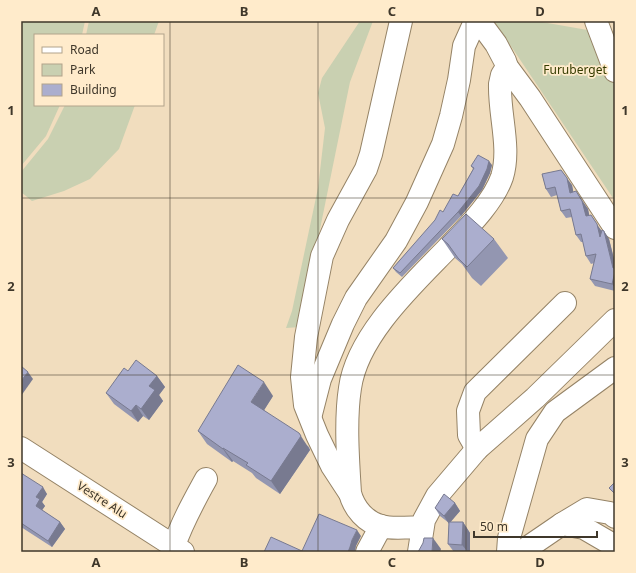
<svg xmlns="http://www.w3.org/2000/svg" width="636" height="573" font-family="'Noto Sans',sans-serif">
<rect width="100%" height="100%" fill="#f1ddbe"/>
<g fill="#c9d0b1">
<polygon points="21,21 85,21 82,35 35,35 35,105 60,105 46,136 21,166"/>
<polygon points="89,21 159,21 154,35 86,35"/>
<polygon points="360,21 373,21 350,82 300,327 286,328 292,311 318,188 325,128 318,93 322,78"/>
<polygon points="494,21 536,21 599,32 615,38 615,201"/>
<polygon points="65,105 135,105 119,149 90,179 64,191 32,201 21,192 21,172 48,139"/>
</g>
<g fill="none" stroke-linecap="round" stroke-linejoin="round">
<defs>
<g id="minor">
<polyline points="479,21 496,44 505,61 507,67 530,98 615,228"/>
<polyline points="596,21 615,71"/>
<polyline points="311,414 320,379 343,324 356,298 396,241 417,202 443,144 451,116 459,80 464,46 473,26 474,21"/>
<polyline points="21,448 183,552"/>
<polyline points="477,449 469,435 468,411 475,392 565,303"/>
<polyline points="349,492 332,466 317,435 305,405 302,377 306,337 322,256 338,220 366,169 371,154 401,21"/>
<polyline points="562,524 587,509 610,513 615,517"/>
<path d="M422,528C409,526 394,530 381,526C366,522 354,509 350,493C348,460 345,420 350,388C357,336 412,285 447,249C466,229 493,203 502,177C511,148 499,115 500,84L502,75L507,67"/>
<path d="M174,546C182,522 194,501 206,479"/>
<polyline points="367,552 381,526"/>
<polyline points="419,552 424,520 437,496 477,449 535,398 615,320"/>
<polyline points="508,552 509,538 537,439 555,412 615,368"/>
<polyline points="521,552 562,524 584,528 615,546"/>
</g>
</defs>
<use href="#minor" stroke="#958366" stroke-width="24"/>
<use href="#minor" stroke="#fff" stroke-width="22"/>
</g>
<g fill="#9396b1">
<polygon points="492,165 490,173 482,190 461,216 402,277 396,272 393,268 458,196 473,169 471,166"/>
<polygon points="542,174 572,185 573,192 588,209 589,216 609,239 615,263 615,291 595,286 590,279 594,263 591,264 586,256 583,242 581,242 576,235 572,217 566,218 561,211 557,195 551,197 546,189"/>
<polygon points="442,239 494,239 508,258 481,286 472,278 462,264 455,258"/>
<polygon points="157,376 165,387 159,395 163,401 149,420 143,416 138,422 114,404 106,393"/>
<polygon points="273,396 264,410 309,447 310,450 280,494 256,478 252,473 233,461 232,462 207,444 198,431"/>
<polygon points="21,473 47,494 42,502 45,506 42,510 60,522 65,529 52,547 21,527"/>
<polygon points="455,503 460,511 450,522 463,522 470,533 470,552 454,552 448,544 449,523 440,516 435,508"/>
</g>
<g fill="#787a90">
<polygon points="489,161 492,165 490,173 482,190 461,216 458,212"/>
<polygon points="561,170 572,185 575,200 570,193"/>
<polygon points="576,191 588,209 591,224 586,216"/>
<polygon points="591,215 602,232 600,237"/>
<polygon points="604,231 609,239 615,263 615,271 613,268"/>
<polygon points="615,272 615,288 612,284"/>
<polygon points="28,372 33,379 21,396 21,381"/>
<polygon points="157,376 165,387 159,395 163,401 149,420 141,409 149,386"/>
<polygon points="264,382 273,396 261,415 251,402"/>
<polygon points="136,405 143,416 138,422 131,411"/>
<polygon points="299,433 310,450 280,494 271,481"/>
<polygon points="223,448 233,461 232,462 223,449"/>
<polygon points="43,487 47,494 42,502 45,506 40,513 36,506 36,497"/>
<polygon points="455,503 460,511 449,524 444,516"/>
<polygon points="60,522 65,529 52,547 48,541"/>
<polygon points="463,522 470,533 470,552 468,552 462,545"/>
<polygon points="357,530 361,536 356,546 355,552 348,552 352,540"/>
<polygon points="433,538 441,549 440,552 432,552"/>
</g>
<g fill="#abaece" stroke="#787a90">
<polygon points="478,155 489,161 487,169 479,186 458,212 400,273 393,268 435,220 440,210 443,212 453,194 458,196 474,168 471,166"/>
<polygon points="561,170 567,178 570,193 576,191 582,201 586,216 591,215 597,224 600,237 602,230 604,231 613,268 615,268 615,272 612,284 590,279 596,254 586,256 581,234 576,235 570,209 561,211 555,187 546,189 542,174"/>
<polygon points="466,214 494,239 467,267 458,258 448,244 442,239"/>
<polygon points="136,360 157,376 149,386 155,390 141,409 136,405 131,411 106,393 124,368 128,371"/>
<polygon points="238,365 264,382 251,402 299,433 301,436 271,481 246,465 248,463 223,448 223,449 198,431"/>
<polygon points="21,366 28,372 21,381"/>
<polygon points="21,473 43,487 36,497 40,499 36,506 60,522 48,541 21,523"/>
<polygon points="615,482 615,494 609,488"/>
<polygon points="444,494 455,503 444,516 435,508"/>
<polygon points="319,514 357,530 352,540 350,547 348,552 264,552 271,537 302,551"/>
<polygon points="449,522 463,522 462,545 448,544"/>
<polygon points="424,538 433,538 432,552 418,552 423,543"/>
</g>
<path fill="none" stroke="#3f372a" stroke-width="1" stroke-opacity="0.55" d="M170,21V552M318,21V552M466,21V552M21,198H615M21,375H615"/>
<g text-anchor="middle" stroke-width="3.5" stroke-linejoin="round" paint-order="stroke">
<g font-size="12" fill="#353c00" stroke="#ffebcb">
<text x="575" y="74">Furuberget</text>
</g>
<g font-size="12" fill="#3f372a" stroke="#ffebcb">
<text transform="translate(102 500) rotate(33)" y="4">Vestre Alu</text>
</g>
</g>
<rect width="636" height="573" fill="none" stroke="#ffebcb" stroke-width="44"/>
<rect x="34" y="34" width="130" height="72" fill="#ffebcb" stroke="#b2a38b"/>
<rect x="42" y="47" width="20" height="6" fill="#ffffff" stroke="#b2a38b"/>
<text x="70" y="54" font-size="12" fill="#3f372a">Road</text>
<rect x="42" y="64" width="20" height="12" fill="#c9d0b1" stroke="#b2a38b"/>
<text x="70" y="74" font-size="12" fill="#3f372a">Park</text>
<rect x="42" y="84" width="20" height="12" fill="#abaece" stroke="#b2a38b"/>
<text x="70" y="94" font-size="12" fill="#3f372a">Building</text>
<path d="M474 531v6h123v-6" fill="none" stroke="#3f372a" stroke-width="2"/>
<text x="480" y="531" font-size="12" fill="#3f372a" stroke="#ffebcb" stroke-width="3" paint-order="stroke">50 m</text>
<rect x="22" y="22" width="592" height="529" fill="none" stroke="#3f372a" stroke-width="1.5"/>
<g font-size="13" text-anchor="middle" font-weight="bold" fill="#3f372a">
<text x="96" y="16">A</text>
<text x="244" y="16">B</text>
<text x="392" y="16">C</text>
<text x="540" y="16">D</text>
<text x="11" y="115">1</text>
<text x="625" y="115">1</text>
<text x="11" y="291">2</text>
<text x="625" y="291">2</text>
<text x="11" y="467">3</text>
<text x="625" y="467">3</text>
<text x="96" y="567">A</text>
<text x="244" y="567">B</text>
<text x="392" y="567">C</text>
<text x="540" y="567">D</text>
</g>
</svg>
